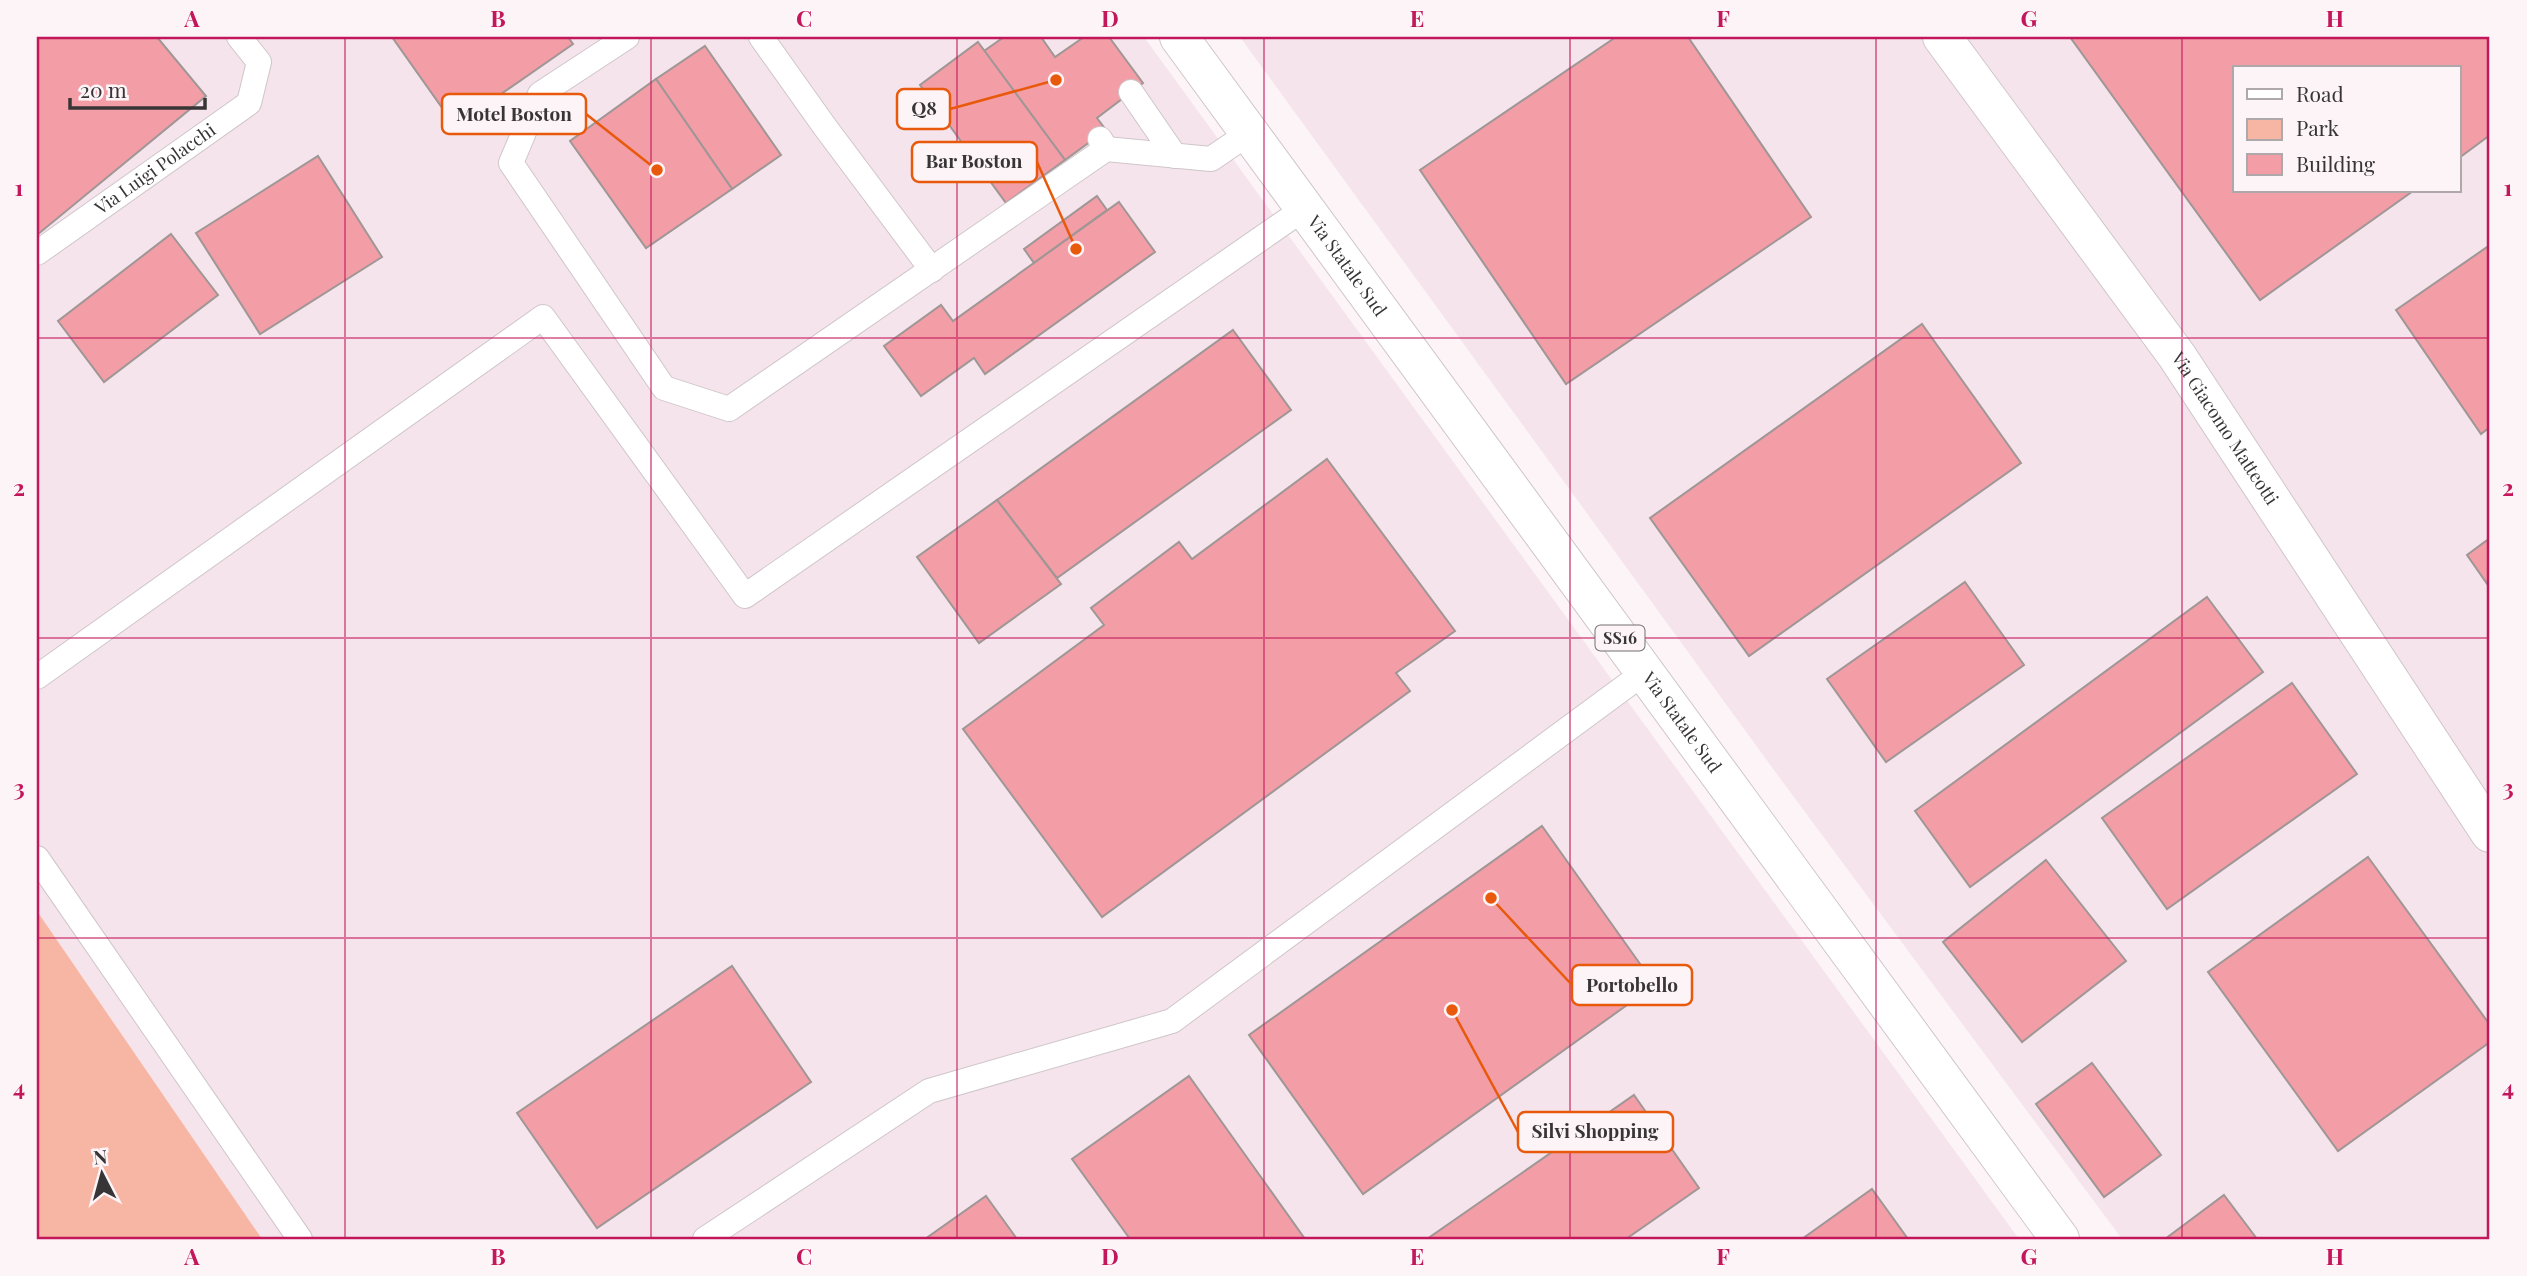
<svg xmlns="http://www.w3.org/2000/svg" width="2527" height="1276" font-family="'Playfair Display',serif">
<rect width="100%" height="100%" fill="#fdf4f8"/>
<g fill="#f5e4eb" fill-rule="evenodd">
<polygon points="37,37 1144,37 2019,1239 262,1239 37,911"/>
<path d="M1240,37H2490V1239H2122L1782,781ZM2235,68H2459V191H2235Z"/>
</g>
<polygon fill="#f7b6a3" points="37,911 262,1239 37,1239"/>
<g fill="#f39da6" stroke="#9f9696" stroke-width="2">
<polygon points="37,37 157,37 206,96 37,235"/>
<polygon points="392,37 568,37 573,44 455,126"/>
<polygon points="1004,37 1041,37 1055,57 1084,37 1109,37 1143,83 1097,118 1106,130 1065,160 984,51"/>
<polygon points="1616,37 1688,37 1811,217 1566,384 1420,170"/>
<polygon points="2070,37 2490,37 2490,135 2459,158 2459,68 2235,68 2235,191 2413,191 2260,300"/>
<polygon points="978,42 1065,160 1006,203 920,85"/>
<polygon points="705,46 781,155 732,189 656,79"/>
<polygon points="656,79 732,189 646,248 570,141"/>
<polygon points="318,156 382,257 260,334 196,233"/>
<polygon points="1097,196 1107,210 1034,263 1024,249"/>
<polygon points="1119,202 1155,252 985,374 974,358 921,396 884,346 941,305 953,321"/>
<polygon points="171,234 218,295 104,382 58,321"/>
<polygon points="2490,245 2490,427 2481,434 2396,310"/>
<polygon points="1922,324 2021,463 1749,656 1650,518"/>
<polygon points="1233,330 1291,410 1057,578 997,500"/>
<polygon points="1327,459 1455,631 1396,673 1410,691 1102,917 963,729 1104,625 1091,608 1179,542 1192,559"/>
<polygon points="997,500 1061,584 979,643 917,557"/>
<polygon points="2490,538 2490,588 2467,555"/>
<polygon points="1965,582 2024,665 1886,762 1827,679"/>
<polygon points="2207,597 2263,672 1970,887 1915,811"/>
<polygon points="2292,683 2357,774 2167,909 2102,818"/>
<polygon points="1542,826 1655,985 1363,1194 1249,1035"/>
<polygon points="2368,857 2490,1025 2490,1042 2338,1151 2208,972"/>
<polygon points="2046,860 2126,961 2022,1042 1943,942"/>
<polygon points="732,966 811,1082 597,1228 517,1113"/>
<polygon points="2092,1063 2161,1155 2104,1197 2036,1104"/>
<polygon points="1189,1076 1305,1239 1130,1239 1072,1159"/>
<polygon points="1634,1095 1699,1188 1626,1239 1427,1239"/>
<polygon points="1872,1189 1908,1239 1802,1239"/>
<polygon points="2224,1195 2257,1239 2165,1239"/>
<polygon points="986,1196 1017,1239 925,1239"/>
</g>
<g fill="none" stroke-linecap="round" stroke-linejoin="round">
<defs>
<g id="service">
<polyline points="627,37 540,94 511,163 664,388 729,409 1106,149"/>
<polyline points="761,37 825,127 932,270"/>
<polyline points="1131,92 1175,156"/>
<polyline points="1100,139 1106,149 1211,159 1249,133"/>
<path id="s1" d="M37,253L249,103L259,62L239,37"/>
<polyline points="37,677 543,317 745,596 1305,208"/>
<polyline points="37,858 300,1239"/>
<polyline points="705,1239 929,1091 1172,1021 1645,672"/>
</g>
<g id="minor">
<path id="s2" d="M1942,37L2177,356L2490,833"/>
</g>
<g id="primary">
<path id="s3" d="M1179,37L2060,1239"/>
</g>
</defs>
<use href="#service" stroke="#cfc6ca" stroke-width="26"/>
<use href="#minor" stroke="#cfc6ca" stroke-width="40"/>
<use href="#primary" stroke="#cfc6ca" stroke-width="40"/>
<use href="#service" stroke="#fff" stroke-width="24"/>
<use href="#minor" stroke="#fff" stroke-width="38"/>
<use href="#primary" stroke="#fff" stroke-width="38"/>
</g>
<path fill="none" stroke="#c2185b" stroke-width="2" stroke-opacity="0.55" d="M345,37V1239M651,37V1239M957,37V1239M1264,37V1239M1570,37V1239M1876,37V1239M2182,37V1239M37,338H2490M37,638H2490M37,938H2490"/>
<g text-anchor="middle" stroke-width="7" stroke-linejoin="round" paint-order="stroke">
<rect fill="#fdf4f8" stroke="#736e70" stroke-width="2" x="1595.5" y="625.5" width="49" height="25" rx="5"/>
<g font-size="16" font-weight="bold" fill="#383536">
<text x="1620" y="644">SS16</text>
</g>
<g font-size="18" fill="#383536" stroke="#fdf4f8">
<text dy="6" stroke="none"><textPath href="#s1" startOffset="145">Via Luigi Polacchi</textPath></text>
<text dy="6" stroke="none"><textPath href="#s3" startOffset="284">Via Statale Sud</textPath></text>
<text dy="6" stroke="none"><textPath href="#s2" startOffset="483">Via Giacomo Matteotti</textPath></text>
<text dy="6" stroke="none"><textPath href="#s3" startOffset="850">Via Statale Sud</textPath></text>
</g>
</g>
<path fill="none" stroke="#e8590c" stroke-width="2.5" d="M1056 80L950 109M657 170L586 114M1076 249L1037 162M1491 898L1572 985M1452 1010L1518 1132"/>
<g fill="#e8590c" stroke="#fdf4f8" stroke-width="2.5">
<circle cx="1056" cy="80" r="7"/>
<circle cx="657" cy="170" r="7"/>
<circle cx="1076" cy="249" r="7"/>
<circle cx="1491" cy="898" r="7"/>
<circle cx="1452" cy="1010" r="7"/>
</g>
<g fill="#fdf4f8" stroke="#e8590c" stroke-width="2.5">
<rect x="897" y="89" width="53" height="40" rx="7"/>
<rect x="442" y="94" width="144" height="40" rx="7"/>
<rect x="912" y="142" width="125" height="40" rx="7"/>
<rect x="1572" y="965" width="120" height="40" rx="7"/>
<rect x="1518" y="1112" width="155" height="40" rx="7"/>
</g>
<g font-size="19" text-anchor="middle" font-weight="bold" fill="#383536">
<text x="924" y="115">Q8</text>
<text x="514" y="121">Motel Boston</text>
<text x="974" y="168">Bar Boston</text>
<text x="1632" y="992">Portobello</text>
<text x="1595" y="1138">Silvi Shopping</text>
</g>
<rect width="2527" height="1276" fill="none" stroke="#fdf4f8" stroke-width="77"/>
<rect x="2233" y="66" width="228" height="126" fill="#fdf4f8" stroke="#aea8aa" stroke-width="2"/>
<rect x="2247" y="89" width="35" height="10" fill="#ffffff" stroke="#aea8aa" stroke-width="2"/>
<text x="2296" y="102" font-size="21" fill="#383536">Road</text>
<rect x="2247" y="119" width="35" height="21" fill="#f7b6a3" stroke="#aea8aa" stroke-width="2"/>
<text x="2296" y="136" font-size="21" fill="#383536">Park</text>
<rect x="2247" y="154" width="35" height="21" fill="#f39da6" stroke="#aea8aa" stroke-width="2"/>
<text x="2296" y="172" font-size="21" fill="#383536">Building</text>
<g transform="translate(102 1174) rotate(354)" stroke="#fdf4f8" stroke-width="5" paint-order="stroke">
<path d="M0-5L12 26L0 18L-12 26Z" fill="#383536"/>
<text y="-10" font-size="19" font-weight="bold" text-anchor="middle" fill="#383536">N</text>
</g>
<path d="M70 98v10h135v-10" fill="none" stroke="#383536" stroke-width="3.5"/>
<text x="80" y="98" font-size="21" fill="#383536" stroke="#fdf4f8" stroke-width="5" paint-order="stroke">20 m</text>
<rect x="38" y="38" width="2450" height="1200" fill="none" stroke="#c2185b" stroke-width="2.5"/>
<g font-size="23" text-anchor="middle" font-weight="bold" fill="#c2185b">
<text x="192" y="27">A</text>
<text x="498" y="27">B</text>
<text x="804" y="27">C</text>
<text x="1110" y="27">D</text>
<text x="1417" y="27">E</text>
<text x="1723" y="27">F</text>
<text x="2029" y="27">G</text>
<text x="2335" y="27">H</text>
<text x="19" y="196">1</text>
<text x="2508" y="196">1</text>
<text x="19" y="496">2</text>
<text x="2508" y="496">2</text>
<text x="19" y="796">3</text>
<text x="2508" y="796">3</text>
<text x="19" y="1096">4</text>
<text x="2508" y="1096">4</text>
<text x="192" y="1265">A</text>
<text x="498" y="1265">B</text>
<text x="804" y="1265">C</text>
<text x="1110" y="1265">D</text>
<text x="1417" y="1265">E</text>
<text x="1723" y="1265">F</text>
<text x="2029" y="1265">G</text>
<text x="2335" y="1265">H</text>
</g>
</svg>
